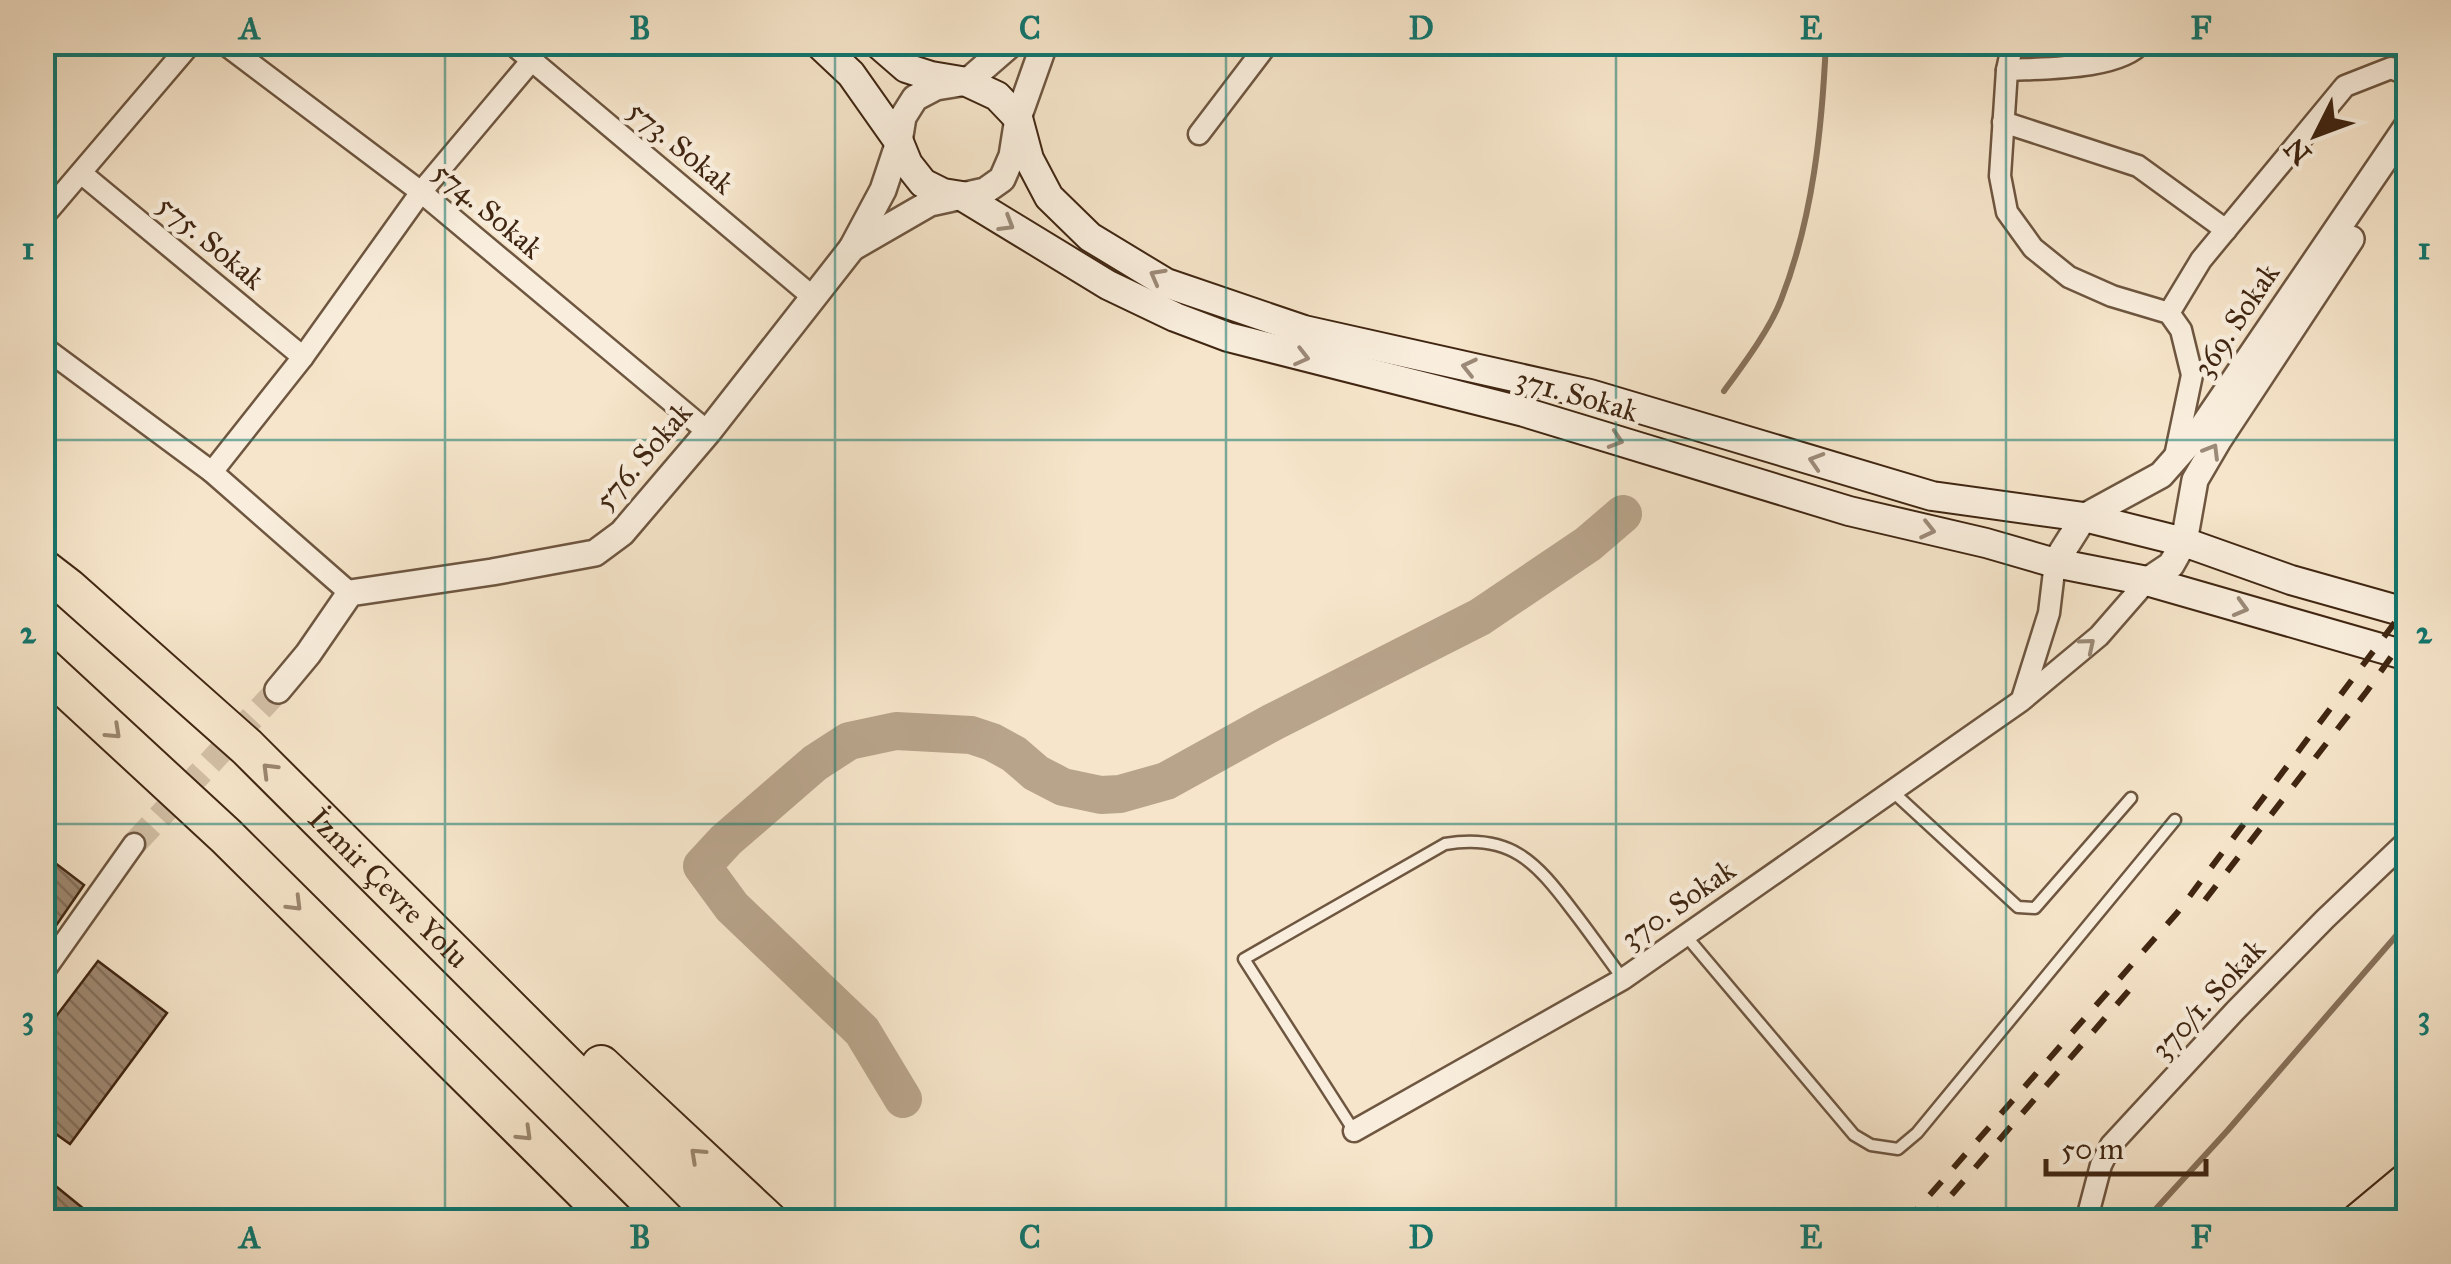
<svg xmlns="http://www.w3.org/2000/svg" width="2451" height="1264" font-family="'IM FELL Great Primer',serif">
<defs>
<pattern id="building-back-hatch" width="6" height="6" patternUnits="userSpaceOnUse" patternTransform="scale(2.5)"><rect width="6" height="6" fill="#9f8972"/><path d="M-1 5l2 2M0 0l6 6M5-1l2 2" fill="none" stroke="#83705c"/></pattern>
</defs>
<rect width="100%" height="100%" fill="#f6e5ca"/>
<filter id="stains"><feTurbulence type="fractalNoise" baseFrequency=".002" numOctaves="4"/><feColorMatrix values="0 0 0 0 .2 0 0 0 0 .09 0 0 0 0 .02 0 0 0 .5 -.17"/></filter>
<radialGradient id="worn" r=".72"><stop offset=".6" stop-color="#630" stop-opacity="0"/><stop offset="1" stop-color="#630" stop-opacity=".3"/></radialGradient>
<g fill="none" stroke-linecap="round" stroke-linejoin="round">
<g stroke="#88725b" stroke-width="6">
<path d="M1724,391C1743,365 1770,329 1781,300C1813,218 1822,129 1826,42"/>
<polyline points="2144,1222 2228,1130 2396,936 2408,917"/>
</g>
<polyline stroke="#b8a48b" stroke-width="38" points="903,1099 862,1031 732,907 702,866 726,840 815,763 849,741 896,731 971,735 992,742 1014,754 1036,773 1063,787 1101,795 1120,794 1166,781 1273,722 1480,617 1588,544 1623,514"/>
</g>
<g fill="url(#building-back-hatch)" stroke="#402612" stroke-width="2.5">
<polygon points="42,853 84,885 42,946"/>
<polygon points="98,961 167,1013 70,1144 42,1124 42,1035"/>
<polygon points="42,1175 100,1222 42,1222"/>
</g>
<g fill="none" stroke-linecap="round" stroke-linejoin="round">
<polyline stroke="#d2bfa5" stroke-width="25" stroke-dasharray="25 12" stroke-linecap="butt" points="134,844 278,690"/>
<defs>
<g id="service">
<polyline points="1892,791 2018,907 2035,908 2131,798"/>
<polyline points="1686,936 1854,1135 1871,1145 1898,1149 1917,1133 2175,820"/>
<path d="M1354,1131L1244,959L1445,844C1511,833 1536,862 1573,911C1590,933 1606,956 1623,979"/>
</g>
<g id="minor">
<polyline points="222,42 421,192 708,432"/>
<polyline points="510,42 814,298"/>
<polyline points="2013,42 2007,70 2000,176 2007,212 2033,248 2069,277 2112,296 2169,313 2181,330 2192,375 2174,461"/>
<path d="M2007,70C2041,68 2120,70 2142,42"/>
<polyline points="2003,122 2138,166 2226,230"/>
<polyline points="1199,134 1269,42"/>
<polyline points="81,173 303,357"/>
<polyline points="42,218 192,42"/>
<polyline points="2169,313 2201,260 2345,86 2391,68 2408,75"/>
<polyline points="42,346 212,472 350,593"/>
<polyline points="212,472 303,357 421,192 532,60"/>
<polyline points="2022,699 2049,613 2055,563"/>
<polyline points="42,974 134,844"/>
<polyline points="1354,1131 1623,979 2021,701 2099,636 2147,581"/>
<polyline points="2086,1222 2101,1165 2111,1145 2235,1011 2325,919 2408,840"/>
</g>
<g id="tertiary">
<polyline points="852,248 930,203 985,191 1002,179 1012,156 1018,118 1045,42"/>
<polyline points="2055,563 2084,517 2161,475 2199,432 2408,125"/>
<polyline points="2147,581 2171,565 2184,542 2195,480 2219,439 2351,239"/>
<polyline points="278,690 308,654 350,593 492,572 595,553 622,533 708,432 852,248 883,190 899,142 903,117 915,98 936,87 967,82 1013,42"/>
</g>
<g id="secondary">
<polyline points="817,42 851,74 899,142 908,164 923,183 943,193 962,196 1108,285 1175,317 1228,337 1524,412 1849,511 1986,543 2055,563 2147,581 2408,656"/>
<polyline points="876,42 906,68 931,76 967,82 997,96 1018,118 1029,159 1049,197 1090,237 1166,283 1304,330 1590,394 1932,496 2084,517 2184,542 2291,580 2408,613"/>
</g>
<g id="motorway">
<path id="s1" d="M42,568L68,588L247,747L723,1222"/>
<polyline points="42,666 226,836 615,1222"/>
<polyline points="601,1065 769,1222"/>
<polyline points="2360,1222 2408,1182"/>
</g>
</defs>
<use href="#service" stroke="#6e5640" stroke-width="15"/>
<use href="#minor" stroke="#6e5640" stroke-width="25"/>
<use href="#tertiary" stroke="#6e5640" stroke-width="30"/>
<use href="#secondary" stroke="#402612" stroke-width="32"/>
<use href="#motorway" stroke="#402612" stroke-width="42"/>
<use href="#service" stroke="#f9eedd" stroke-width="10"/>
<use href="#minor" stroke="#f9eedd" stroke-width="20"/>
<use href="#tertiary" stroke="#f9eedd" stroke-width="25"/>
<use href="#secondary" stroke="#f9eedd" stroke-width="28"/>
<use href="#motorway" stroke="#f6e5ca" stroke-width="38"/>
<g stroke="#402612" stroke-width="6" stroke-dasharray="18 18" stroke-linecap="butt">
<polyline points="2205,900 2367,691 2408,633"/>
<polyline points="1906,1222 2177,913 2408,605"/>
<polyline points="1928,1222 2138,980"/>
</g>
</g>
<defs><path id="oneway-chevron" d="M-2-3.5L2.5 0L-2 3.5" fill="none" stroke-width="1.6" stroke-linecap="round" stroke-linejoin="round" transform="scale(2.5)"/></defs>
<g stroke="#9c8a78">
<use href="#oneway-chevron" transform="translate(1007 224) rotate(31)"/>
<use href="#oneway-chevron" transform="translate(1157 276) rotate(-151)"/>
<use href="#oneway-chevron" transform="translate(1302 357) rotate(14)"/>
<use href="#oneway-chevron" transform="translate(1469 367) rotate(-167)"/>
<use href="#oneway-chevron" transform="translate(1616 440) rotate(17)"/>
<use href="#oneway-chevron" transform="translate(2212 451) rotate(-59)"/>
<use href="#oneway-chevron" transform="translate(1816 461) rotate(-163)"/>
<use href="#oneway-chevron" transform="translate(1928 530) rotate(13)"/>
<use href="#oneway-chevron" transform="translate(2241 608) rotate(16)"/>
<use href="#oneway-chevron" transform="translate(2088 645) rotate(-40)"/>
</g>
<g stroke="#9b866e">
<use href="#oneway-chevron" transform="translate(114 732) rotate(43)"/>
<use href="#oneway-chevron" transform="translate(269 770) rotate(-135)"/>
<use href="#oneway-chevron" transform="translate(295 904) rotate(45)"/>
<use href="#oneway-chevron" transform="translate(525 1134) rotate(44)"/>
<use href="#oneway-chevron" transform="translate(697 1155) rotate(-137)"/>
</g>
<path fill="none" stroke="#0f766e" stroke-width="2.5" stroke-opacity="0.55" d="M445,42V1222M835,42V1222M1226,42V1222M1616,42V1222M2006,42V1222M42,440H2408M42,824H2408"/>
<g text-anchor="middle" stroke-width="9" stroke-linejoin="round" paint-order="stroke">
<g font-size="30" fill="#402612" stroke="#f9eedd">
<text transform="translate(681 147) rotate(40)" y="10">573. Sokak</text>
<text transform="translate(488 210) rotate(40)" y="10">574. Sokak</text>
<text transform="translate(211 242) rotate(40)" y="10">575. Sokak</text>
<text transform="translate(2236 320) rotate(-56)" y="10">369. Sokak</text>
<text transform="translate(1577 395) rotate(16)" y="10">371. Sokak</text>
<text transform="translate(643 456) rotate(-49)" y="10">576. Sokak</text>
<text dy="10" stroke="none"><textPath href="#s1" startOffset="472">İzmir Çevre Yolu</textPath></text>
<text transform="translate(1678 904) rotate(-35)" y="10">370. Sokak</text>
<text transform="translate(2208 999) rotate(-47)" y="10">370/1. Sokak</text>
</g>
</g>
<rect width="2451" height="1264" fill="none" stroke="#f6e5ca" stroke-width="110"/>
<g transform="translate(2316 135) rotate(228)" stroke="#f9eedd" stroke-width="8" paint-order="stroke">
<path d="M0-8L18 38L0 25L-18 38Z" fill="#402612"/>
<text y="-15" font-size="28" font-weight="bold" text-anchor="middle" fill="#402612">N</text>
</g>
<path d="M2046 1159v15h160v-15" fill="none" stroke="#402612" stroke-width="5"/>
<text x="2061" y="1159" font-size="30" fill="#402612" stroke="#f9eedd" stroke-width="8" paint-order="stroke">50 m</text>
<rect x="55" y="55" width="2341" height="1154" fill="none" stroke="#0f766e" stroke-width="4"/>
<g font-size="32" text-anchor="middle" font-weight="bold" fill="#0f766e">
<text x="250" y="39">A</text>
<text x="640" y="39">B</text>
<text x="1030" y="39">C</text>
<text x="1421" y="39">D</text>
<text x="1811" y="39">E</text>
<text x="2201" y="39">F</text>
<text x="28" y="259">1</text>
<text x="2424" y="259">1</text>
<text x="28" y="643">2</text>
<text x="2424" y="643">2</text>
<text x="28" y="1028">3</text>
<text x="2424" y="1028">3</text>
<text x="250" y="1248">A</text>
<text x="640" y="1248">B</text>
<text x="1030" y="1248">C</text>
<text x="1421" y="1248">D</text>
<text x="1811" y="1248">E</text>
<text x="2201" y="1248">F</text>
</g>
<rect width="100%" height="100%" filter="url(#stains)"/>
<rect width="100%" height="100%" fill="url(#worn)"/>
</svg>
